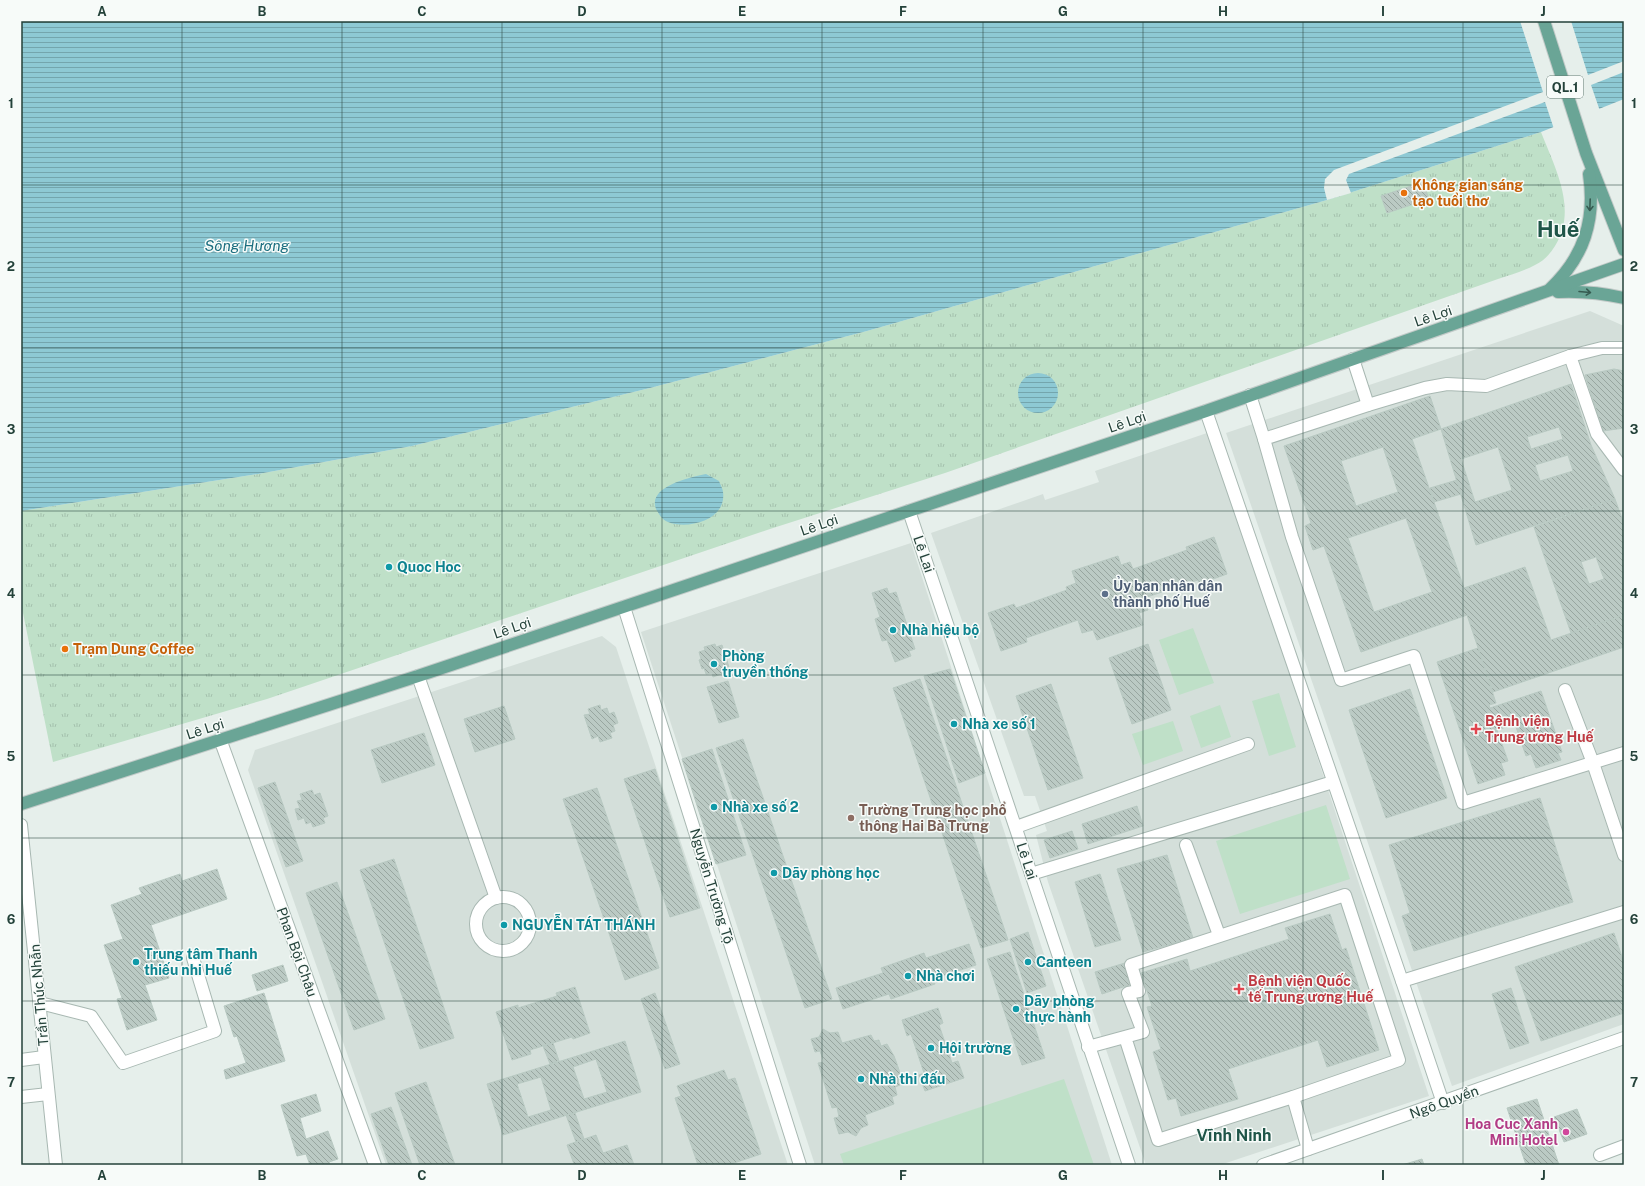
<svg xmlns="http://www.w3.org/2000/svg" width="1645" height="1186" font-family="'Public Sans',sans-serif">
<defs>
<pattern id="park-tufts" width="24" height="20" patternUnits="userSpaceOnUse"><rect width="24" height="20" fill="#bfe0c8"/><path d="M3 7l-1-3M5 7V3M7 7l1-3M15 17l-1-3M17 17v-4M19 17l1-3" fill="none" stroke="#a4c1ad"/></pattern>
<pattern id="water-rules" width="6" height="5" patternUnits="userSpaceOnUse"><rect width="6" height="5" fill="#8ec9d4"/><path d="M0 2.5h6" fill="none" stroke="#74a5ad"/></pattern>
<pattern id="building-back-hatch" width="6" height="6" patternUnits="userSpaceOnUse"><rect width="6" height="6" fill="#bbcac4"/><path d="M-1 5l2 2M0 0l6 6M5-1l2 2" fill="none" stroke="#98a6a0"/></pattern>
</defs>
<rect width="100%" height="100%" fill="#e6efeb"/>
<g fill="#d4dfda">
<polygon points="1590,311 1624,326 1624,1024 1452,1086 1226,433"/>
<polygon points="1210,432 1429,1096 1220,1165 1146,1165 1048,882 1036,835 1047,831 1035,796 1024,796 931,533 1043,494 1045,500 1099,482 1095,471"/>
<polygon points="911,543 1112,1165 815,1165 641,632"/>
<polygon points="602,636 616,647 788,1165 386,1165 248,770 255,750"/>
</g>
<g fill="#bfe0c8">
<polygon points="1193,628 1214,683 1179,695 1159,640"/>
<polygon points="1279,693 1296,747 1269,756 1252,701"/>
<polygon points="1220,705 1231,737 1201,748 1190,716"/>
<polygon points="1173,721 1183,751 1143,765 1132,734"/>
<polygon points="1326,805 1350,879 1240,914 1216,841"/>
<polygon points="1064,1079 1094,1165 844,1165 840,1154"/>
</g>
<path fill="url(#park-tufts)" d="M1541,132C1555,168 1578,209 1555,246C1550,254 1544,261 1535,265C1524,271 1510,275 1498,279L945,473L770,529L267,699L53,762L21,603V511L258,474L412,446L650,388L867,331L1327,200Z"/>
<g fill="url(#water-rules)">
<polygon points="21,21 1624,21 1624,99 1541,132 1327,200 867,331 650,388 412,446 258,474 21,511"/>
<circle cx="1038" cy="393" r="20"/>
<path d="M706,474L719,481C720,484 723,489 723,492C727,520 688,530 668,522C662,520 659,514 656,509C647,486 692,477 706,474Z"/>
</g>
<polygon fill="#e6efeb" points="1520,21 1571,21 1588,75 1624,61 1624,72 1591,85 1600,111 1554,129 1545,102 1349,174 1346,180 1351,193 1327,200 1324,188 1325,179 1334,170 1543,92"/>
<g fill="url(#building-back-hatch)" stroke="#b8c9c2" fill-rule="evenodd">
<polygon points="1423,182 1429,199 1387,213 1381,196"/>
<polygon points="1614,369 1624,371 1624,428 1603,431 1585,375"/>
<path d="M1571,384L1591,445L1615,499L1476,545L1441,429ZM1559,427L1563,439L1531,449L1527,437ZM1498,447L1512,490L1475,502L1461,459ZM1568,455L1573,471L1540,481L1535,465Z"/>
<path d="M1430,396L1441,429L1412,439L1464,588L1525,567L1551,640L1624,615V647L1493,692L1467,615L1361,652L1324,546L1313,550L1305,526L1311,523L1284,446ZM1383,447L1398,492L1356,506L1341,461ZM1406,518L1432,592L1374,612L1348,538Z"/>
<polygon points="1457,480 1461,494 1434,502 1430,488"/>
<path d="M1615,499L1624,524V615L1571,633L1534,527ZM1596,557L1604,579L1589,584L1581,562Z"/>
<polygon points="1214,537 1227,574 1199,584 1198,580 1144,598 1148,610 1139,613 1143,625 1097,640 1093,630 1082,633 1078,620 1026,638 1027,642 1001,651 988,613 1014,604 1016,608 1067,590 1066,587 1076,583 1072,571 1118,556 1121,565 1130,562 1133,569 1187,550 1186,547"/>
<polygon points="887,588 889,594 896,592 915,649 909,651 911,656 895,662 887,640 882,641 875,619 880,617 872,593"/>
<polygon points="715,644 716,647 722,645 729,667 723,669 724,673 713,677 712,673 706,674 704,668 702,669 699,660 701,659 699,652 705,650 704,647"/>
<polygon points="1148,644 1171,710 1132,724 1109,658"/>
<polygon points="1478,648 1496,703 1489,705 1490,708 1541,691 1562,752 1558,753 1561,760 1536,768 1531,754 1526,756 1515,724 1497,730 1508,761 1501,763 1505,775 1478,784 1437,662"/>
<polygon points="950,669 985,773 959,783 924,676"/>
<polygon points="920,679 1008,940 981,948 893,688"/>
<polygon points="728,681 739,717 719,723 707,687"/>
<polygon points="1051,684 1083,778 1048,790 1016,696"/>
<polygon points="1410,689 1447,798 1386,818 1349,710"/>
<polygon points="600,705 601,710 607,708 609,714 614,712 618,723 613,725 615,731 610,733 612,738 600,742 598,736 592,739 584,715 590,714 588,709"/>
<polygon points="504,706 515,739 475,752 464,719"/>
<polygon points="424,733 435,765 382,783 371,750"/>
<polygon points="743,739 832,999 805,1008 716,748"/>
<polygon points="712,749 746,855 716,864 682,759"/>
<polygon points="655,769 700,908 670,917 624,779"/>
<polygon points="275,782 303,861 286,867 258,788"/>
<polygon points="597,788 659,968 625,980 563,799"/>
<polygon points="312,790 314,795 320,793 328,816 323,818 325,823 313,827 311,822 306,824 304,818 298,820 295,809 300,808 297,801 302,800 300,794"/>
<polygon points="1540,798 1573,902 1414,951 1402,916 1410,913 1389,845"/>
<polygon points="1137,806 1143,826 1088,844 1082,824"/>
<polygon points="1072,831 1078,849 1050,858 1044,840"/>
<polygon points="1167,855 1193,938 1143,952 1117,869"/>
<polygon points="394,859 454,1038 420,1049 360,870"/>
<polygon points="217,869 227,899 151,925 169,978 145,985 157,1020 127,1030 117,999 122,998 104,945 123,939 111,905 142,894 139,888 180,874 182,881"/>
<polygon points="1100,874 1121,940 1095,947 1075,882"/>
<polygon points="337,882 385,1019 354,1030 306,893"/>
<polygon points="1330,914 1342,950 1346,948 1379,1050 1327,1067 1318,1040 1228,1069 1238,1099 1181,1116 1176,1098 1168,1100 1153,1052 1161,1049 1147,1007 1152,1006 1141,973 1187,959 1190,971 1289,939 1285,928"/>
<polygon points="1028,932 1046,986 1027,993 1010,939"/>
<polygon points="1614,933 1624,963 1624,1013 1541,1041 1515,967"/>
<polygon points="969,944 976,965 933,979 935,984 891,999 889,994 843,1009 836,988 883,973 881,968 924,953 926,958"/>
<polygon points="1010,952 1045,1058 1022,1065 987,959"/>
<polygon points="1125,963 1132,984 1102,994 1095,972"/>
<polygon points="283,965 288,981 257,991 252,975"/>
<polygon points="575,987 590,1033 573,1039 572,1037 530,1050 531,1054 512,1060 496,1012 518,1005 518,1008 557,996 556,993"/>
<polygon points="1511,988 1529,1043 1510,1049 1492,994"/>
<polygon points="264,993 285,1061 226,1079 224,1070 246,1063 237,1036 234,1037 224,1006"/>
<polygon points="655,993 680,1064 665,1069 641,999"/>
<polygon points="938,1008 943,1023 939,1025 952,1063 958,1061 964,1078 925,1091 919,1075 924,1073 911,1034 907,1036 902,1020"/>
<polygon points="823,1029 830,1033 838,1032 842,1043 871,1035 874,1041 879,1040 881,1046 887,1044 894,1056 897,1064 900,1073 900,1085 895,1087 897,1095 892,1097 894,1104 865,1115 868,1125 861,1128 856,1136 848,1132 839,1134 834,1118 839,1117 837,1107 832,1108 818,1063 824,1062 820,1051 815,1052 811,1039 819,1037"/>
<path d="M625,1041L641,1092L503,1135L487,1084ZM596,1059L607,1092L584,1099L573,1067ZM541,1077L551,1110L528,1117L517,1084Z"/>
<polygon points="553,1043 559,1061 550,1064 543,1046"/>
<polygon points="724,1070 728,1080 735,1078 761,1154 728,1165 698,1165 675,1098 681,1096 677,1086"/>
<polygon points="426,1082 455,1165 420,1165 395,1093"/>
<polygon points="316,1094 321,1111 300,1118 306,1139 328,1131 338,1159 329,1162 330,1165 310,1165 306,1154 297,1156 281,1105"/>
<polygon points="1537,1099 1559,1165 1526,1165 1507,1108"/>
<polygon points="391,1107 412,1165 389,1165 371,1114"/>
<polygon points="1577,1109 1587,1134 1564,1142 1554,1117"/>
<polygon points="575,1113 584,1139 576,1142 566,1115"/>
<polygon points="596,1135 603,1153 627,1145 634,1165 571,1165 574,1164 567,1145"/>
<polygon points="1422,1159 1424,1165 1402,1165"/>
</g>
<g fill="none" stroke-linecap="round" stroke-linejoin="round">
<defs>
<g id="minor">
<polyline points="1624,348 1602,348 1570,356 1486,386 1447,384 1425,388 1368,405 1264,439 1292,537 1341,680 1414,656 1463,803 1624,753"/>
<polyline points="1570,356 1597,434 1624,470"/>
<polyline points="1353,359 1368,405"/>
<polyline points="1250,395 1264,439"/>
<polyline points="1206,411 1402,981 1443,1103"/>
<polyline points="909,511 1129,1165"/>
<polyline points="624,607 800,1165"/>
<polyline points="418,676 496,898"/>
<polyline points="1565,690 1593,763 1624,855"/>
<polyline points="220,739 375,1165"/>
<polyline points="21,825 56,1165"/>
<polyline points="1016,827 1248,744"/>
<polyline points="1186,845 1219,935"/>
<polyline points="1031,874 1333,782"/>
<circle cx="503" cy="924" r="27"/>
<polyline points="1402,981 1624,912"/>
<polyline points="40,1003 91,1016 123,1063 215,1031 193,958"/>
<polyline points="1088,1047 1143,1032 1128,993 1139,991 1131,965 1345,895 1399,1060 1293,1097 1158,1140 1125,1037"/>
<polyline points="21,1060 44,1057"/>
<polyline points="21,1097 48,1094"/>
<polyline points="1293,1097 1308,1149"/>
<polyline points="1600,1155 1624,1146"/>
<polyline points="1263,1165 1624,1038"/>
</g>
<g id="major">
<polyline points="1544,21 1586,153 1624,250"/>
<path d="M1550,289C1584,257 1596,220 1589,174"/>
<path d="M1558,292C1580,291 1602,293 1624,298"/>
<polyline points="21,804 418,676 1206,411 1624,264"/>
</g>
</defs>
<use href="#minor" stroke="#a8b8b2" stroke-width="14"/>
<use href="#major" stroke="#c2cac8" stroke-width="14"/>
<use href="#minor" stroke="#fff" stroke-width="12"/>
<use href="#major" stroke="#6aa596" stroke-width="12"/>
</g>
<defs><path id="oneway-shaft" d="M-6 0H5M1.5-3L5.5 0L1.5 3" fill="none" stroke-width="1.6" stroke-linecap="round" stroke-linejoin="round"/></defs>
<g stroke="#365b51">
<use href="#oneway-shaft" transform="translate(1590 205) rotate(92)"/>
<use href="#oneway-shaft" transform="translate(1585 292) rotate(5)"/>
</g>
<path fill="none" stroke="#24423a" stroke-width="1" stroke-opacity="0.55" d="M182,21V1165M342,21V1165M502,21V1165M662,21V1165M822,21V1165M983,21V1165M1143,21V1165M1303,21V1165M1463,21V1165M21,185H1624M21,348H1624M21,511H1624M21,675H1624M21,838H1624M21,1001H1624"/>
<g fill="#e8710a" stroke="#f7fbf9" stroke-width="1.5">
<circle cx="1404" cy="193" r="4"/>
<circle cx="65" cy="649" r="4"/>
</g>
<g fill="#0f9aa8" stroke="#f7fbf9" stroke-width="1.5">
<circle cx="389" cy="567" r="4"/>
<circle cx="893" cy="630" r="4"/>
<circle cx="714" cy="664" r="4"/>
<circle cx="954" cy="724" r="4"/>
<circle cx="714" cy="807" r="4"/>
<circle cx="774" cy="873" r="4"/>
<circle cx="504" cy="925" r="4"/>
<circle cx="136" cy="962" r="4"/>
<circle cx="1028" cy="962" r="4"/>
<circle cx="908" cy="976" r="4"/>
<circle cx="1016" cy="1009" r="4"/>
<circle cx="931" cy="1048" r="4"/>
<circle cx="861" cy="1079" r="4"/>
</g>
<circle fill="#5c6f8a" stroke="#f7fbf9" stroke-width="1.5" cx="1105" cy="594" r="4"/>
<g fill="#e0444e" stroke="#f7fbf9" stroke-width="1.5">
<path d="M1474 723h4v4h4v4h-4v4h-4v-4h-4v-4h4z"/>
<path d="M1237 983h4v4h4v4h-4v4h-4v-4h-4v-4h4z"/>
</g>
<circle fill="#8d6e63" stroke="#f7fbf9" stroke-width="1.5" cx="851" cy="818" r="4"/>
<circle fill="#d1479c" stroke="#f7fbf9" stroke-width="1.5" cx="1566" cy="1132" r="4"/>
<g text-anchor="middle" stroke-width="3" stroke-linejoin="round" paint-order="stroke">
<rect fill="#f7fbf9" stroke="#637a73" stroke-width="1" x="1547" y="76" width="36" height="22" rx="3"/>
<g font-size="13" font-weight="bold" fill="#24423a">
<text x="1565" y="92">QL.1</text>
</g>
<g font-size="14" font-weight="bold" fill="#c56008" stroke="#f7fbf9" text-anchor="start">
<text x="1412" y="190">Không gian sáng<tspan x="1412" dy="16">tạo tuổi thơ</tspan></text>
<text x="73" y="654">Trạm Dung Coffee</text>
</g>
<g font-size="14" fill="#24423a" stroke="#f7fbf9">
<text transform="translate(1433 316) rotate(-19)" y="5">Lê Lợi</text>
<text transform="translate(1127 422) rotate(-19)" y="5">Lê Lợi</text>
<text transform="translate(819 525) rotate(-19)" y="5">Lê Lợi</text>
<text transform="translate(924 554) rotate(71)" y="5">Lê Lai</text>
<text transform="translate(512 628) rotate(-19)" y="5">Lê Lợi</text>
<text transform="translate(205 729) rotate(-18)" y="5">Lê Lợi</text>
<text transform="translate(1027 861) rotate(72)" y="5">Lê Lai</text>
<text transform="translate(712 886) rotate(73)" y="5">Nguyễn Trường Tộ</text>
<text transform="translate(297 952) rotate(70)" y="5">Phan Bội Châu</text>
<text transform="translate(39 995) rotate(-95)" y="5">Trần Thúc Nhẫn</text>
<text transform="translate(1444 1102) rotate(-20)" y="5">Ngô Quyền</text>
</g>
<g font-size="14" font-weight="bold" fill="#0d838f" stroke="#f7fbf9" text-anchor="start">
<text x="397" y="572">Quoc Hoc</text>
<text x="901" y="635">Nhà hiệu bộ</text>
<text x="722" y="661">Phòng<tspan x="722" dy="16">truyền thống</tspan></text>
<text x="962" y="729">Nhà xe số 1</text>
<text x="722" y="812">Nhà xe số 2</text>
<text x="782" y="878">Dãy phòng học</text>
<text x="512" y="930">NGUYỄN TÁT THÁNH</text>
<text x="144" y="959">Trung tâm Thanh<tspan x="144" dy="16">thiếu nhi Huế</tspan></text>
<text x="1036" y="967">Canteen</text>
<text x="916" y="981">Nhà chơi</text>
<text x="1024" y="1006">Dãy phòng<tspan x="1024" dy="16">thực hành</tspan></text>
<text x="939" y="1053">Hội trường</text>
<text x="869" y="1084">Nhà thi đấu</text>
</g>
<g font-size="14" font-weight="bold" fill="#4e5e75" stroke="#f7fbf9" text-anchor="start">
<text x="1113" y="591">Ủy ban nhân dân<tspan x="1113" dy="16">thành phố Huế</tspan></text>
</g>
<g font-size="14" font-weight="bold" fill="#be3a42" stroke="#f7fbf9" text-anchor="start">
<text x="1485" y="726">Bệnh viện<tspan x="1485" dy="16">Trung ương Huế</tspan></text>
<text x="1248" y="986">Bệnh viện Quốc<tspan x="1248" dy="16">tế Trung ương Huế</tspan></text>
</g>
<g font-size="14" font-weight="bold" fill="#785e54" stroke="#f7fbf9" text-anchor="start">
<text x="859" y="815">Trường Trung học phổ<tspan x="859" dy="16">thông Hai Bà Trưng</tspan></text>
</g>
<g font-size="14" font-weight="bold" fill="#b23c85" stroke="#f7fbf9" text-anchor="end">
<text x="1558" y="1129">Hoa Cuc Xanh<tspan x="1558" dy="16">Mini Hotel</tspan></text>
</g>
<g font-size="15" font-style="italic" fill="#1c6f80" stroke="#f7fbf9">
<text x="247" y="251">Sông Hương</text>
</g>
<g font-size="16" font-weight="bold" fill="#1f5548" stroke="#f7fbf9">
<text x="1234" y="1141">Vĩnh Ninh</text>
</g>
<g font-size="22" font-weight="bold" fill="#1f5548" stroke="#f7fbf9">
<text x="1558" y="237">Huế</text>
</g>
</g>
<rect width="1645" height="1186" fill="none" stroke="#f7fbf9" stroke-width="44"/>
<rect x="22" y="22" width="1601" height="1142" fill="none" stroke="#24423a" stroke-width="1.5"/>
<g font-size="13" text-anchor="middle" font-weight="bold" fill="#24423a">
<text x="102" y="16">A</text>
<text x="262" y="16">B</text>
<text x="422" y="16">C</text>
<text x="582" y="16">D</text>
<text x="742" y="16">E</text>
<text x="903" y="16">F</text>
<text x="1063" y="16">G</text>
<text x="1223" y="16">H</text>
<text x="1383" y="16">I</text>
<text x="1543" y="16">J</text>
<text x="11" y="108">1</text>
<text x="1634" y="108">1</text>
<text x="11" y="271">2</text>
<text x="1634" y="271">2</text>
<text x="11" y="434">3</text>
<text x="1634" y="434">3</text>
<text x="11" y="598">4</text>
<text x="1634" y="598">4</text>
<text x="11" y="761">5</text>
<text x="1634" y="761">5</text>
<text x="11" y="924">6</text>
<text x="1634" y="924">6</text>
<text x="11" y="1087">7</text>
<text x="1634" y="1087">7</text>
<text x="102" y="1180">A</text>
<text x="262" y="1180">B</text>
<text x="422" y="1180">C</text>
<text x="582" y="1180">D</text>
<text x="742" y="1180">E</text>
<text x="903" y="1180">F</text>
<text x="1063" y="1180">G</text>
<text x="1223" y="1180">H</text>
<text x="1383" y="1180">I</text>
<text x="1543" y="1180">J</text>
</g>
</svg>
